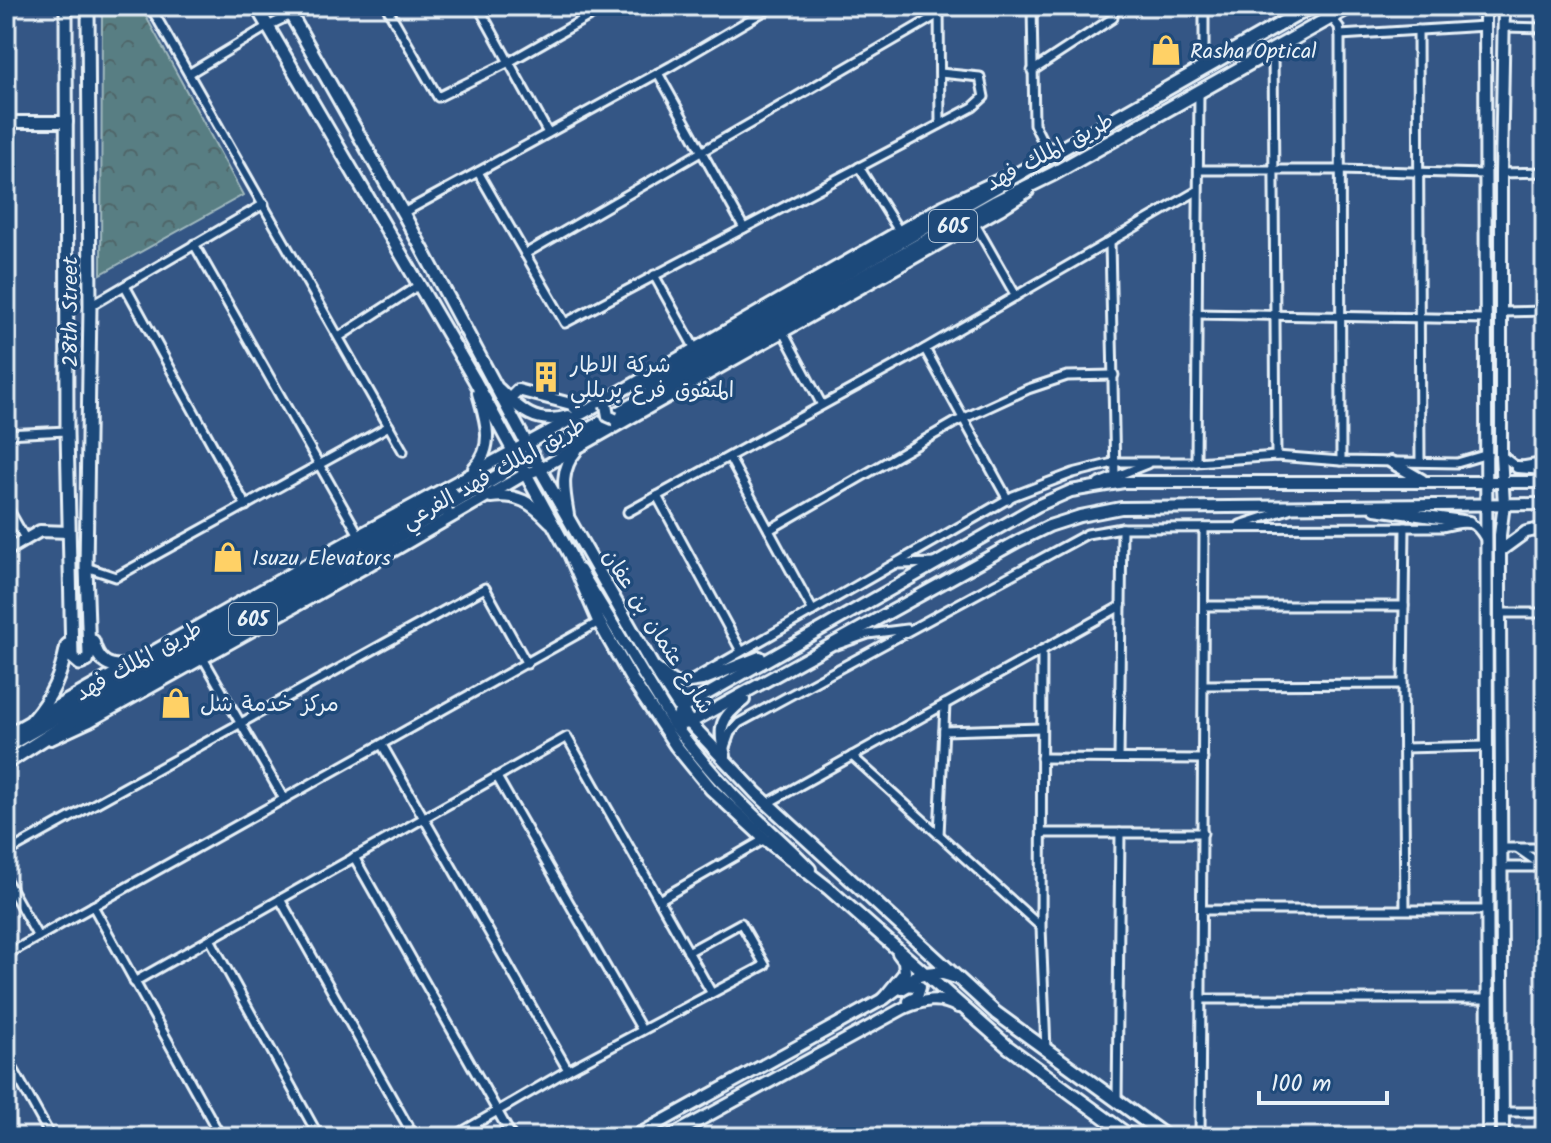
<svg xmlns="http://www.w3.org/2000/svg" width="1551" height="1143" font-family="Kalam,'Playpen Sans Arabic',sans-serif">
<defs>
<pattern id="park-crowns" width="20" height="18" patternUnits="userSpaceOnUse" patternTransform="scale(2)"><rect width="20" height="18" fill="#587e83"/><path d="M2 6a3 3 0 1 1 6 0M12 15a3 3 0 1 1 6 0" fill="none" stroke="#506669"/></pattern>
</defs>
<rect width="100%" height="100%" fill="#345685"/>
<filter id="ink" filterUnits="userSpaceOnUse"><feTurbulence type="fractalNoise" baseFrequency=".0125" numOctaves="2"/><feDisplacementMap in="SourceGraphic" scale="16" xChannelSelector="R" yChannelSelector="G"/><feConvolveMatrix kernelMatrix="1 2 1 2 8 2 1 2 1" color-interpolation-filters="sRGB"/></filter>
<g filter="url(#ink)">
<polygon fill="url(#park-crowns)" stroke="#a0b8be" stroke-width="2" points="102,6 143,11 243,195 101,274"/>
<g fill="none" stroke-linecap="round" stroke-linejoin="round">
<polyline stroke="#4f6d96" stroke-width="12" stroke-dasharray="12 6" stroke-linecap="butt" points="500,475 556,448"/>
<defs>
<g id="street">
<polyline points="150,6 403,451"/>
<polyline points="386,6 438,97 509,62 607,6"/>
<polyline points="478,6 548,133"/>
<polyline points="939,6 940,124"/>
<polyline points="1032,6 1034,124 1044,144 1049,147 1060,147"/>
<polyline points="1204,6 1204,67"/>
<polyline points="1331,17 1339,27 1340,35 1341,461"/>
<polyline points="1504,27 1545,28"/>
<polyline points="1418,30 1420,461"/>
<polyline points="1340,35 1485,26"/>
<polyline points="1273,50 1276,456"/>
<polyline points="1032,71 1113,18 1113,6"/>
<polyline points="190,73 268,26 291,15"/>
<polyline points="658,73 744,228"/>
<polyline points="859,167 899,231"/>
<polyline points="1200,170 1340,170 1484,174"/>
<polyline points="478,172 565,323 973,107 984,97 980,77 940,73"/>
<polyline points="1501,173 1545,172"/>
<polyline points="403,213 671,66 773,6"/>
<polyline points="975,224 1016,296"/>
<polyline points="1110,242 1115,476"/>
<polyline points="194,244 359,535"/>
<polyline points="525,254 939,14"/>
<polyline points="654,275 694,347"/>
<polyline points="125,286 246,506"/>
<polyline points="90,306 264,204"/>
<polyline points="1502,312 1545,311"/>
<polyline points="1197,314 1487,319"/>
<polyline points="783,332 822,405"/>
<polyline points="339,337 419,285"/>
<polyline points="925,349 1008,500"/>
<polyline points="6,434 67,431"/>
<polyline points="1501,455 1517,467 1545,462"/>
<polyline points="729,457 813,611"/>
<polyline points="1196,462 1199,92"/>
<polyline points="1099,483 1147,464"/>
<polyline points="657,496 741,651"/>
<polyline points="6,505 26,540"/>
<polyline points="628,512 914,355 1197,191"/>
<polyline points="1240,525 1289,509"/>
<polyline points="1405,527 1403,684 1405,909"/>
<polyline points="769,530 956,422 1028,389 1067,376 1114,375"/>
<polyline points="897,564 937,563"/>
<polyline points="86,567 116,577 389,426"/>
<polyline points="1204,606 1404,606"/>
<polyline points="1500,613 1545,613"/>
<polyline points="837,645 868,634 907,629"/>
<polyline points="1042,650 1041,927 1046,1050"/>
<polyline points="203,658 284,799"/>
<polyline points="694,679 1013,496 1073,473 1117,462 1196,462 1276,456 1341,461 1457,463 1488,454"/>
<polyline points="1204,685 1403,684"/>
<polyline points="944,731 1041,728"/>
<polyline points="382,745 568,1070"/>
<path d="M725,747L730,733L739,723L1087,534L1122,528L1442,527C1464,523 1472,516 1485,539"/>
<polyline points="1404,748 1486,746"/>
<polyline points="852,756 1040,926"/>
<polyline points="1041,758 1203,759"/>
<polyline points="1119,758 1122,528"/>
<polyline points="497,777 642,1030"/>
<polyline points="768,803 1121,606"/>
<polyline points="1043,833 1203,833"/>
<polyline points="939,835 945,704"/>
<polyline points="1502,848 1545,848"/>
<polyline points="1517,848 1543,866"/>
<polyline points="6,853 485,588 527,664"/>
<polyline points="354,857 512,1137"/>
<polyline points="1503,867 1545,867"/>
<polyline points="6,880 38,937"/>
<polyline points="280,899 414,1137"/>
<polyline points="659,900 765,839"/>
<polyline points="93,906 221,1137"/>
<polyline points="1203,910 1486,910"/>
<polyline points="210,939 319,1137"/>
<polyline points="6,955 599,622"/>
<polyline points="134,982 567,737 711,992"/>
<polyline points="1202,999 1487,999"/>
<polyline points="6,1056 51,1137"/>
<polyline points="1117,1101 1120,833"/>
<polyline points="1505,1112 1545,1112"/>
<polyline points="453,1137 568,1070 765,965 741,923 688,952"/>
<polyline points="1200,1137 1204,528"/>
</g>
<g id="secondary">
<polyline points="1485,6 1488,1137"/>
<polyline points="6,122 67,122"/>
<path d="M499,389C520,410 537,426 568,416"/>
<polyline points="509,399 518,390 571,404 578,411"/>
<polyline points="1391,462 1422,480"/>
<polyline points="1517,467 1545,469"/>
<path d="M474,468C496,446 485,418 478,393"/>
<path d="M491,497C517,493 532,503 550,522"/>
<polyline points="1375,509 1469,522"/>
<path d="M568,515C564,491 559,471 576,451"/>
<polyline points="6,551 40,531 69,532"/>
<polyline points="1500,551 1526,532 1545,528"/>
<polyline points="580,570 674,725 690,723 1018,541 1049,526 1080,516 1121,508 1545,504"/>
<polyline points="654,667 676,684 702,680 760,657"/>
<polyline points="6,735 359,535 592,408 943,206 1003,178"/>
<polyline points="51,739 90,721 369,565 525,474 540,469 1000,209 1028,191"/>
<path d="M725,756C718,727 720,718 744,700"/>
<path d="M810,869C784,841 752,816 726,787C707,768 691,746 674,725L681,709L1037,506L1071,491L1124,482H1545"/>
<polyline points="902,989 909,985 920,987 917,997 909,1001"/>
<polyline points="634,1137 883,999 905,972 904,961 898,953"/>
<path d="M669,1137L904,1008C924,1000 938,996 958,1007"/>
<polyline points="1503,1137 1500,613 1500,535 1504,504 1501,455 1501,173 1504,6"/>
</g>
<g id="primary">
<polyline points="66,6 67,431 72,657 80,664 87,661 89,655 86,567 90,306 88,6"/>
<polyline points="256,6 474,379 570,555 599,622 632,680 676,746 711,789 765,839 828,888 1008,1047 1131,1137"/>
<polyline points="286,6 403,213 540,469 652,665 690,723 756,793 996,1013 1167,1137"/>
<path d="M93,641C98,662 109,669 130,665"/>
<path d="M32,720C52,697 61,676 67,645"/>
<path d="M883,999C905,982 925,964 954,977"/>
</g>
<g id="highway">
<path d="M649,386C871,260 1090,131 1312,6"/>
<polyline points="556,448 994,203 1053,174 1351,6"/>
<polyline points="6,746 452,494"/>
<polyline points="6,763 84,713 373,551 500,475"/>
</g>
</defs>
<use href="#street" stroke="#e8f1f8" stroke-width="13"/>
<use href="#secondary" stroke="#e8f1f8" stroke-width="16"/>
<use href="#primary" stroke="#e8f1f8" stroke-width="17"/>
<use href="#highway" stroke="#e8f1f8" stroke-width="18"/>
<use href="#street" stroke="#1f4a7a" stroke-width="7"/>
<use href="#secondary" stroke="#1f4a7a" stroke-width="10"/>
<use href="#primary" stroke="#1f4a7a" stroke-width="11"/>
<use href="#highway" stroke="#1f4a7a" stroke-width="12"/>
<defs>
<g id="secondary-bridge">
<polyline points="606,405 608,416 615,419"/>
<polyline points="437,496 444,501 447,512"/>
</g>
</defs>
<use href="#secondary-bridge" stroke="#e8f1f8" stroke-width="16" stroke-linecap="butt"/>
<use href="#secondary-bridge" stroke="#1f4a7a" stroke-width="10"/>
</g>
</g>
<defs>
<symbol id="shop-bare" viewBox="-9 -9 18 18"><path d="M-5-2.5h2.3a2.7 3.5 0 0 1 5.4 0H5L5.5 6h-11ZM-1.5-2.5h3a1.5 2.3 0 0 0-3 0Z" fill="#ffd166" stroke="#1f4a7a" stroke-width="2.5" paint-order="stroke"/></symbol>
<symbol id="building-bare" viewBox="-9 -9 18 18"><path d="M-4-6H4V6H1V3H-1V6H-4ZM-2.5-4.3h1.7v1.8h-1.7ZM.8-4.3h1.7v1.8H.8ZM-2.5-1h1.7V.8h-1.7ZM.8-1h1.7V.8H.8Z" fill="#ffd166" stroke="#1f4a7a" stroke-width="2.5" paint-order="stroke"/></symbol>
</defs>
<g fill-rule="evenodd">
<use href="#shop-bare" x="1144" y="28" width="44" height="44"/>
<use href="#building-bare" x="524" y="355" width="44" height="44"/>
<use href="#shop-bare" x="206" y="535" width="44" height="44"/>
<use href="#shop-bare" x="154" y="681" width="44" height="44"/>
</g>
<g text-anchor="middle" stroke-width="7" stroke-linejoin="round" paint-order="stroke">
<g fill="#1f4a7a" stroke="#acbfd2" stroke-width="2">
<rect x="929" y="210" width="48" height="32" rx="6"/>
<rect x="229" y="603" width="48" height="32" rx="6"/>
</g>
<g font-size="20" font-weight="bold" fill="#e8f1f8">
<text x="953" y="233">605</text>
<text x="253" y="626">605</text>
</g>
<g font-size="22" fill="#e8f1f8" stroke="#1f4a7a" text-anchor="start">
<text x="1190" y="58">Rasha Optical</text>
<text x="570" y="372">شركة الاطار<tspan x="570" dy="25">المتفوق فرع بريللي</tspan></text>
<text x="252" y="565">Isuzu Elevators</text>
<text x="200" y="711">مركز خدمة شل</text>
</g>
<g font-size="22" fill="#e8f1f8" stroke="#1f4a7a">
<text transform="translate(1049 151) rotate(-28)" y="8">طريق الملك فهد</text>
<text transform="translate(69 312) rotate(-90)" y="8">28th Street</text>
<text transform="translate(493 472) rotate(-29)" y="8">طريق الملك فهد الفرعي</text>
<text transform="translate(659 631) rotate(58)" y="8">شارع عثمان بن عفان</text>
<text transform="translate(138 660) rotate(-29)" y="8">طريق الملك فهد</text>
</g>
</g>
<rect width="1551" height="1143" fill="none" stroke="#1f4a7a" stroke-width="32"/>
<rect x="16" y="16" width="1519" height="1111" fill="none" stroke="#e8f1f8" stroke-width="3" filter="url(#ink)"/>
<path d="M1259 1091v12h128v-12" fill="none" stroke="#e8f1f8" stroke-width="4"/>
<text x="1271" y="1091" font-size="24" fill="#e8f1f8" stroke="#1f4a7a" stroke-width="6" paint-order="stroke">100 m</text>
</svg>
